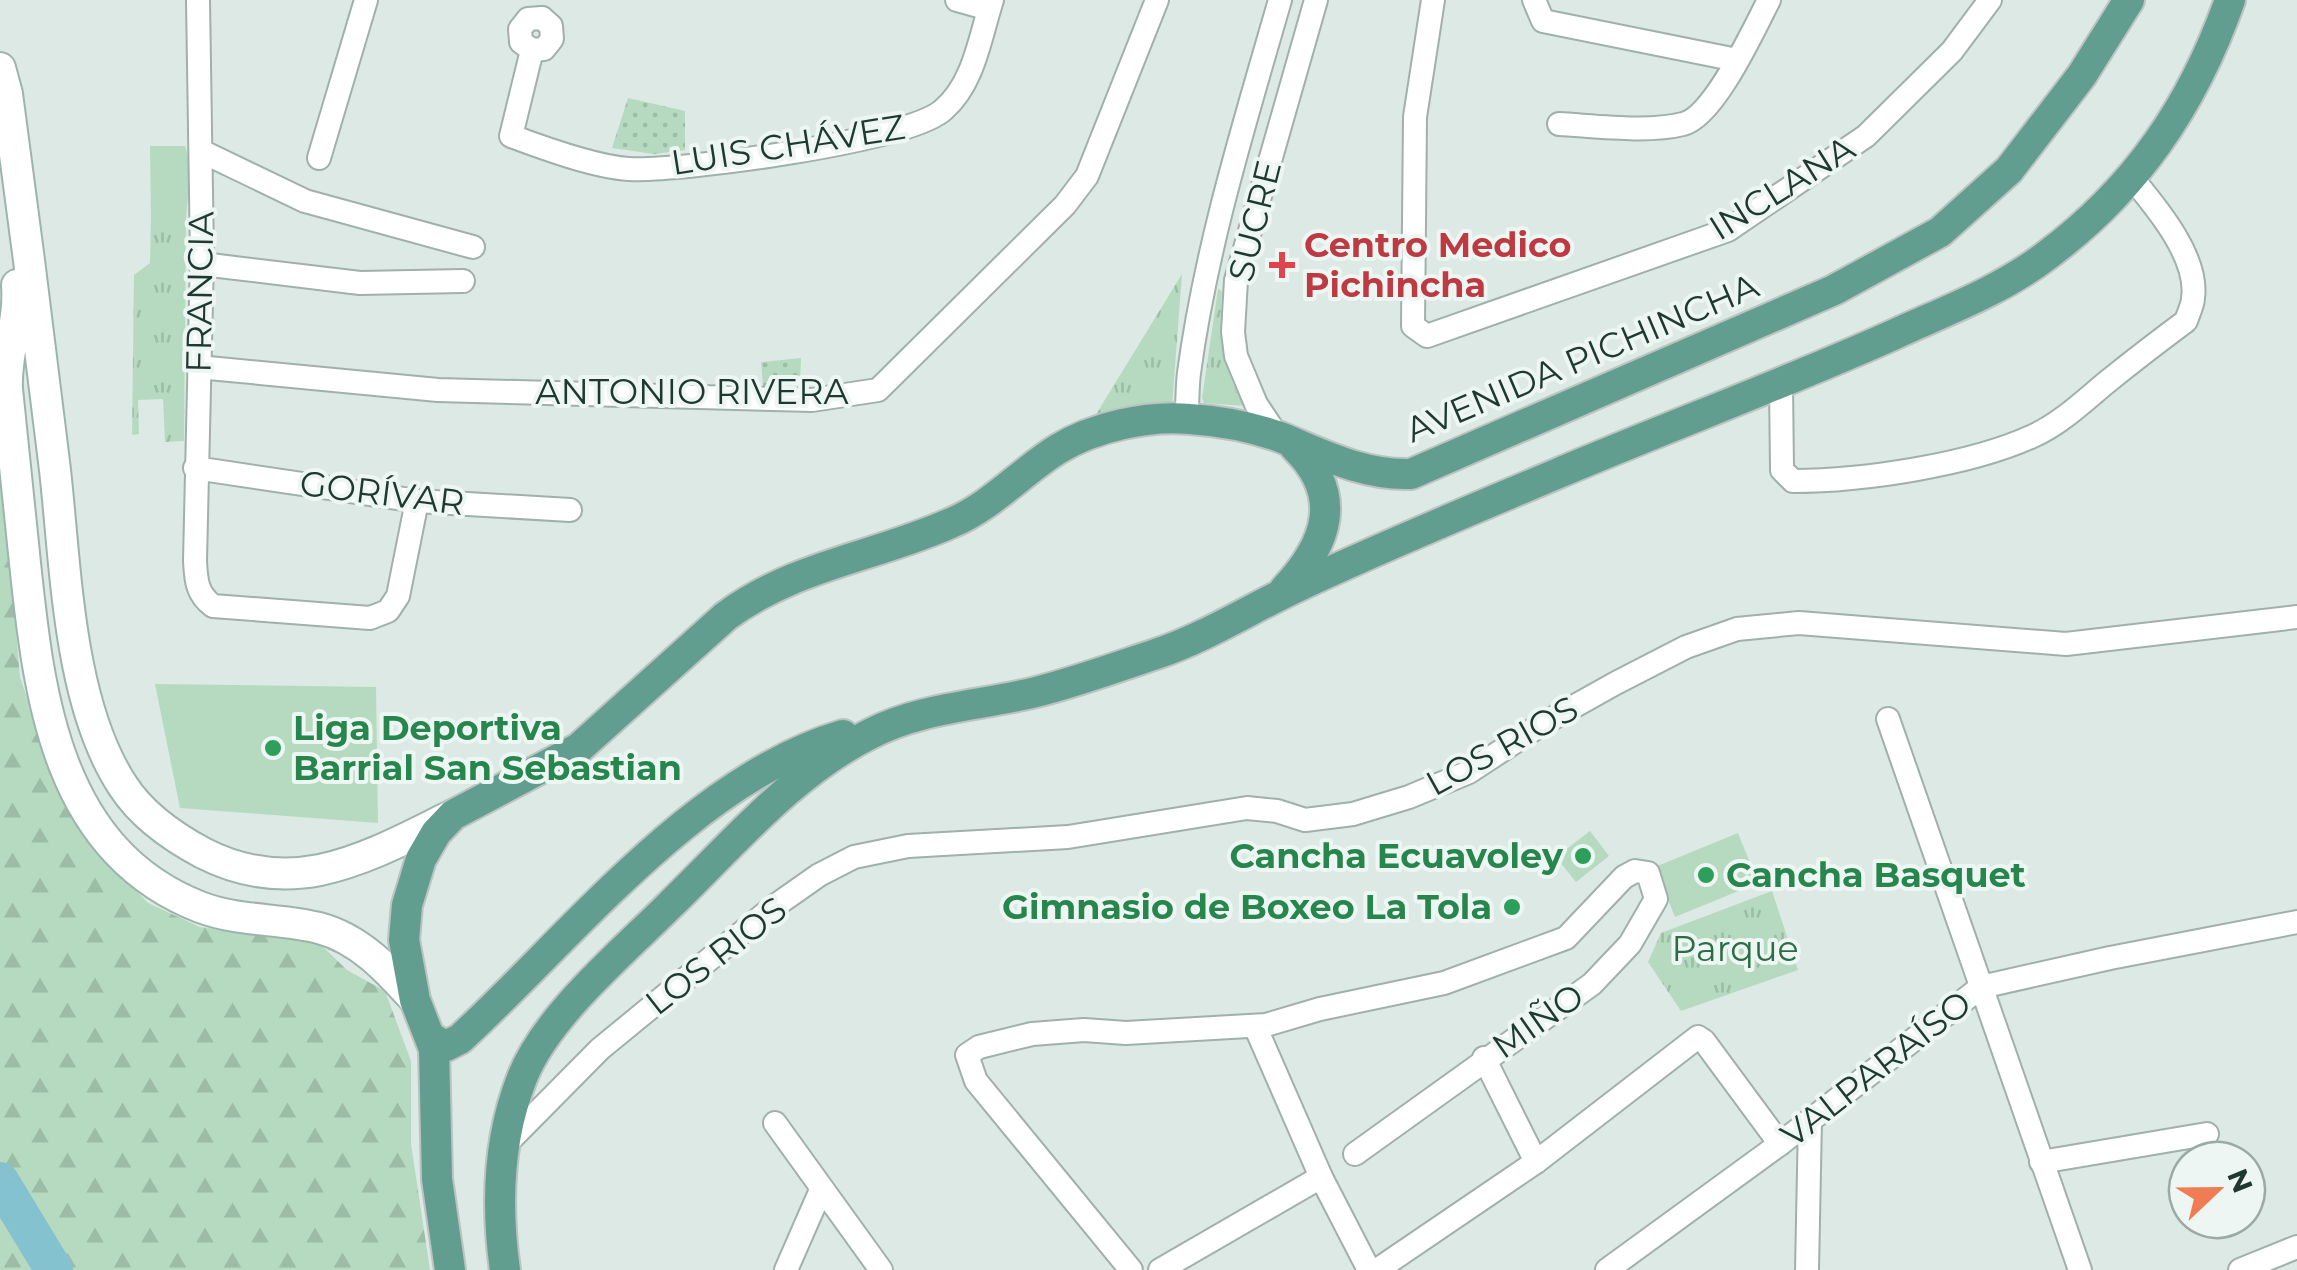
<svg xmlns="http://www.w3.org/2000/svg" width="2297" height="1270" font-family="Montserrat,sans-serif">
<defs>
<pattern id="grass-dots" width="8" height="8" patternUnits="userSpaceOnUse" patternTransform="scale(2.5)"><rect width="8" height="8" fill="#b6dac0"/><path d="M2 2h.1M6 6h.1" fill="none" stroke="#9cbca5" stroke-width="1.8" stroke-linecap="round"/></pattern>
<pattern id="forest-firs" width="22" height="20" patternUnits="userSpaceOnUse" patternTransform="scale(2.5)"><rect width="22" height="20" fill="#b6dac0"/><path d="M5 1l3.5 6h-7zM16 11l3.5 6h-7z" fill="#9cbca5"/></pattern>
<pattern id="park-tufts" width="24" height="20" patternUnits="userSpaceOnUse" patternTransform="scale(2.5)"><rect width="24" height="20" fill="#b6dac0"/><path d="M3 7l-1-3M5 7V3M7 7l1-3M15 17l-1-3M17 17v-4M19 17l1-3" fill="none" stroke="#9cbca5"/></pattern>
</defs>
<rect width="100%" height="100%" fill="#dde9e4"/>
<g fill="url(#grass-dots)">
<polygon points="628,98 685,111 685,150 654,154 612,148"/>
<polygon points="801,358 800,383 763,386 761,362"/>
</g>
<polygon fill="url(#forest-firs)" points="0,449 20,677 57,789 98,850 148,903 200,927 317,941 347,970 385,991 411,1061 411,1144 430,1270 0,1270"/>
<g fill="url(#park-tufts)">
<polygon points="151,218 186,218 184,441 165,442 163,399 138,400 139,434 132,435 134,275 150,263"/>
<polygon points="1182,274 1172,406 1095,416"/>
<path d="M1218,289L1222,291C1220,338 1221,363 1244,406L1204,403L1202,398Z"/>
<polygon points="1772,891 1798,970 1681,1011 1648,962 1661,933"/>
</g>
<g fill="#b6dac0">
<polygon points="150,146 185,146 191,166 186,218 151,218"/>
<polygon points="155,684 376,687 378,823 180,808"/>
<polygon points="1590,831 1609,856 1576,882 1556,857"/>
<polygon points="1738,833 1758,883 1675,917 1655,867"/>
</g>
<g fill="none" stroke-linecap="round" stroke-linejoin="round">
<polyline stroke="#84c2cf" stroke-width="38" points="0,1181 54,1270"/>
<defs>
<g id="minor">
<path d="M198,0L202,257L195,561C196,581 197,594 213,606L370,618L388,611L398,596L417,501"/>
<polyline points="957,0 989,9"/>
<polyline points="1433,0 1415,117 1413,326 1427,336 1728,230 1866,136 1952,51 1990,0"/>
<polyline points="1534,0 1543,21 1737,60"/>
<path d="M532,50L511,136C543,148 595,167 629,169C680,172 909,141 943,110C974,84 980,37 992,0"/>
<polyline points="532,50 521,42 520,29 528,19 542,18"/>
<polyline points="532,50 544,49 552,39 551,26 542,18"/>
<path d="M1559,124C1595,126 1648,133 1683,124C1714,117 1754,29 1769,0"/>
<polyline points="201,151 305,201 473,247"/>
<polyline points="319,158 366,0"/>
<polyline points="202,264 360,283 463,281"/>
<polyline points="198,367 438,390 812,400 878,390 1065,205 1087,176 1157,0"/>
<path d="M1781,385L1782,470L1793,481C1862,481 1970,465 2033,436C2060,424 2084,401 2107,382C2133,361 2159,341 2186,321C2188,314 2193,305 2193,298C2199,257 2155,206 2132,178"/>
<path d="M1186,418C1188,403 1187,388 1189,373C1206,246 1245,122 1280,0"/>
<polyline points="1278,437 1256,404 1236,356 1233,332 1236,280 1316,0"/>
<polyline points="195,468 417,501 570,510"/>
<polyline points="1888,719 2080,1270"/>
<polyline points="1255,1026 1321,1177 1369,1270"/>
<polyline points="1484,1058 1536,1162"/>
<polyline points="775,1123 881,1270"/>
<polyline points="504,1146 600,1049 772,908 819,875 854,857 908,846 1068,837 1247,808 1277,811 1305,820 1353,814 1409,797 1469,772 1539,726 1616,683 1686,647 1737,629 1799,623 2066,644 2297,617"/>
<polyline points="2041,1162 2207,1134"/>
<polyline points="786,1270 821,1190"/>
<polyline points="1131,1270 976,1081 967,1055 979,1047 1032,1034 1084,1030 1126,1033 1266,1025 1320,1009 1444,983 1566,938 1624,877 1635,871 1648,873 1656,899 1630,944 1592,984 1355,1154"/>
<polyline points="1160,1270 1321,1177"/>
<polyline points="1377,1270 1536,1162 1698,1037 1704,1041 1780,1144"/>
<polyline points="1607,1270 1780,1144 1981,987 2110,958 2297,922"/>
<polyline points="1807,1270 1810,1120"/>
<polyline points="2240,1270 2297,1247"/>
</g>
<g id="secondary">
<path d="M0,68L7,94C24,219 40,345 55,470C66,567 68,703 123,786C141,814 173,837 203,853C240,872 279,878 320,870C367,860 410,836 453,815"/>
<path d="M17,285C20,321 5,354 7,389C13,447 19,505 25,563C39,696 56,851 200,907C239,922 280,918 319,928C360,939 387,969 415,1000"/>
</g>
<g id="primary">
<path d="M1285,589C1328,543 1344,495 1295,447"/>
<path d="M431,1038L446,1046L460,1039C572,936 694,779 843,735"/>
<path d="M450,1270L437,1179L434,1049L415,1000L404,940L407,905L421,859L436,833L453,815L579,748L726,616C795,565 875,557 951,523C992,506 1021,472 1058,449C1094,427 1148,415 1190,419C1220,421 1252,427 1280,437C1322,454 1364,476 1411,474L1834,290L1940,232L2009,170L2082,75L2129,0"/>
<path d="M505,1270C496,1206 498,1139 522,1078C546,1016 623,952 670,905C732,845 792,773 870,734C922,707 980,706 1036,692C1076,682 1117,667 1156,654C1207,637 1253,607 1301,585C1384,546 1469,511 1554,475C1667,427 1781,385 1893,335C1945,311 2000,291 2046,256C2136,189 2193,105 2230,0"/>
</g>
</defs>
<use href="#minor" stroke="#a0b0ab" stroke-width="26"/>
<use href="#secondary" stroke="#9db4ac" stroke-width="34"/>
<use href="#primary" stroke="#bcc3c1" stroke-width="34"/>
<use href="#minor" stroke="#fff" stroke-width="22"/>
<use href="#secondary" stroke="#fff" stroke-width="30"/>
<use href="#primary" stroke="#629e8f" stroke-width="30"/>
</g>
<path fill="#e0444e" stroke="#edf6f2" stroke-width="4" d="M1277 250h10v10h10v10h-10v10h-10v-10h-10v-10h10z"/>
<g fill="#2e9e5b" stroke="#edf6f2" stroke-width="4">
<circle cx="273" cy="748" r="10"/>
<circle cx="1583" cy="856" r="10"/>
<circle cx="1706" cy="875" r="10"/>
<circle cx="1512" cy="907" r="10"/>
</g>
<g text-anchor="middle" stroke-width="8" stroke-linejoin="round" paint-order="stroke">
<g font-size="35" fill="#1f3831" stroke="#edf6f2">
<text transform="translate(788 145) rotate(-9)" y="12">LUIS CHÁVEZ</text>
<text transform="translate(1782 188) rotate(-32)" y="12">INCLANA</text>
<text transform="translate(1255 221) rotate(-76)" y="12">SUCRE</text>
<text transform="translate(200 292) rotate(-89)" y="12">FRANCIA</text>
<text transform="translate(1582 358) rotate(-23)" y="12">AVENIDA PICHINCHA</text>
<text x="692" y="404">ANTONIO RIVERA</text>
<text transform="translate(382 493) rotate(7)" y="12">GORÍVAR</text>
<text transform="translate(1502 746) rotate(-29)" y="12">LOS RIOS</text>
<text transform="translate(716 956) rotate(-38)" y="12">LOS RIOS</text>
<text transform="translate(1538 1021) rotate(-35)" y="12">MIÑO</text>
<text transform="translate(1876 1069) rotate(-38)" y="12">VALPARAÍSO</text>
</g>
<g font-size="35" font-weight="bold" fill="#be3a42" stroke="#edf6f2" text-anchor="start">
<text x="1304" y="257">Centro Medico<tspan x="1304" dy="40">Pichincha</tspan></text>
</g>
<g font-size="35" font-weight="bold" fill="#27864d" stroke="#edf6f2" text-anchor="start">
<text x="293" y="740">Liga Deportiva<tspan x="293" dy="40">Barrial San Sebastian</tspan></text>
<text x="1563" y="868" text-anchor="end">Cancha Ecuavoley</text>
<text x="1726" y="887">Cancha Basquet</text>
<text x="1492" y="919" text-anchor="end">Gimnasio de Boxeo La Tola</text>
</g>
<g font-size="35" fill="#2a6e45" stroke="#edf6f2">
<text x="1735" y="961">Parque</text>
</g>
</g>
<g transform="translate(2217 1190) rotate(68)"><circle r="48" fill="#edf6f2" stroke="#9baaa5" stroke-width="2.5"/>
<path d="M0-8L18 38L0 25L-18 38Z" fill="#f07c54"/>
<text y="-15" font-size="28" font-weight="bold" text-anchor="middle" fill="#1f3831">N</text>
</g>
</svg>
